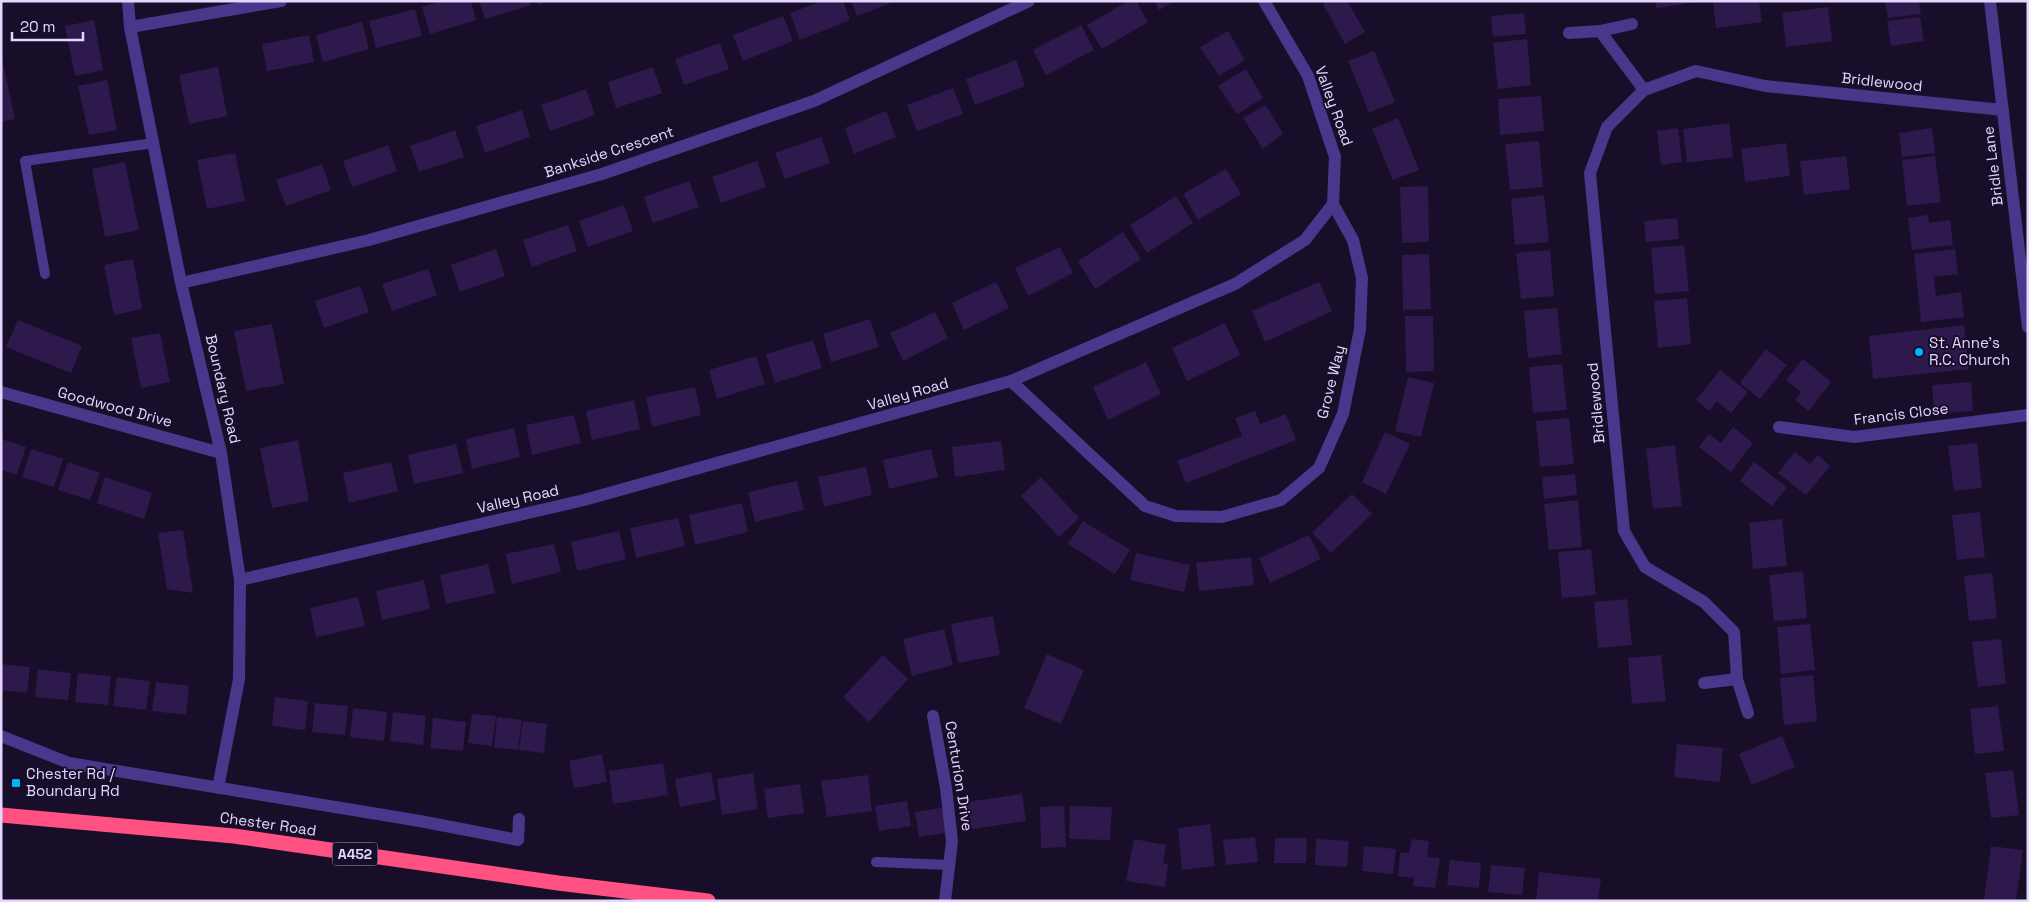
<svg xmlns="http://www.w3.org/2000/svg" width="2029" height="902" font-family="'Space Grotesk',sans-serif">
<rect width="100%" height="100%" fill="#180e29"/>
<g fill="#2d194b">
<polygon points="442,1 471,1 476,20 430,34 422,7"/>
<polygon points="479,1 529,1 531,5 485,19"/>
<polygon points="537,1 548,1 538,5"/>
<polygon points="822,1 843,1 850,20 800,40 790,13"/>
<polygon points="851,1 896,1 857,16"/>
<polygon points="1128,1 1136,1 1148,22 1102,49 1087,25"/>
<polygon points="1154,1 1175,1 1159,10"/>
<polygon points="1328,1 1347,1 1365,32 1345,44 1323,4"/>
<polygon points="1656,1 1699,1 1699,2 1656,8"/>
<polygon points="1713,1 1759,1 1762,22 1716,28"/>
<polygon points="1885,1 1919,1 1921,14 1888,18"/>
<polygon points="1828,7 1832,41 1786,47 1782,13"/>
<polygon points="415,9 422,36 376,48 369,21"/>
<polygon points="1524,13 1526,34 1493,37 1491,16"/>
<polygon points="783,16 793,41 743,61 733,35"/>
<polygon points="1920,17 1924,41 1891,46 1887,21"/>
<polygon points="94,20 103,70 75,76 65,26"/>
<polygon points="362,22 369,49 323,62 316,35"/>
<polygon points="1081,25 1094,50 1046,75 1033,50"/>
<polygon points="1228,31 1245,60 1219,76 1200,47"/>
<polygon points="309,35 314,62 267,71 262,44"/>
<polygon points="1527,39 1531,85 1498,89 1493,43"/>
<polygon points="720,43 729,69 684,85 675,59"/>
<polygon points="1374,51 1395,102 1369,113 1348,61"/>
<polygon points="1,54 15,119 1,122"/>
<polygon points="1016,60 1025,86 975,105 966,79"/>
<polygon points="218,67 227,116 189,124 179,75"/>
<polygon points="653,67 662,93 616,108 608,82"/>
<polygon points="1246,69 1263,98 1237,114 1218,86"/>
<polygon points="107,80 117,130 89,135 78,86"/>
<polygon points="953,88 963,114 917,131 907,105"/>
<polygon points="586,89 595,115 550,131 541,105"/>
<polygon points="1541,96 1544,131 1500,135 1498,99"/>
<polygon points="1266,105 1283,134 1263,149 1243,118"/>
<polygon points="522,110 530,137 485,153 476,126"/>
<polygon points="886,111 896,137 854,154 845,128"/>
<polygon points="1398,118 1419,170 1393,180 1372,129"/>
<polygon points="1729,123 1733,157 1687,163 1683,129"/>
<polygon points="1678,128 1682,162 1661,165 1657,131"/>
<polygon points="1932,128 1935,153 1902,157 1899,133"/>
<polygon points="455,130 464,157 419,172 410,146"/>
<polygon points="821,137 830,163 785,179 775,153"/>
<polygon points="1539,141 1543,187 1510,190 1505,144"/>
<polygon points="1786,143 1790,176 1745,182 1741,149"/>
<polygon points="388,145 397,171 352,187 343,161"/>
<polygon points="235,153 245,201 207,209 197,160"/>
<polygon points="1846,156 1850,189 1804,195 1800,161"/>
<polygon points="1935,156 1941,202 1907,206 1902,160"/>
<polygon points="757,161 766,187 721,203 712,177"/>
<polygon points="125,162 139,230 105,237 92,169"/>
<polygon points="322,164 331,190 286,206 276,180"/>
<polygon points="1226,169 1241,194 1198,220 1183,194"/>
<polygon points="689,181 699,207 653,223 644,197"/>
<polygon points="1428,186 1429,242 1402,243 1400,187"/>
<polygon points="1544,195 1549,242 1515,245 1511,199"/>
<polygon points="1176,196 1193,223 1147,253 1130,225"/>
<polygon points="624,205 633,231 588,247 579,221"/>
<polygon points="1928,215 1929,223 1950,220 1953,245 1912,250 1908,218"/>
<polygon points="1677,218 1679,239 1646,242 1644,221"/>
<polygon points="568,225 577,251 532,267 523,240"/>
<polygon points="1123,232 1141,259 1095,289 1078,261"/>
<polygon points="1684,245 1689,291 1655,294 1651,248"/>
<polygon points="1060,247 1073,273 1028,296 1015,268"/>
<polygon points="496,249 505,276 460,292 451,265"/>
<polygon points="1955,249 1958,274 1934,277 1935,288 1936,296 1961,292 1964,317 1921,322 1914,254"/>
<polygon points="1550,250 1554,296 1521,299 1516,253"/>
<polygon points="1429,254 1431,309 1403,310 1402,255"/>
<polygon points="133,259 142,309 114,315 104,265"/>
<polygon points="428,269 437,295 392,311 382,284"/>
<polygon points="996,282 1009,308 964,330 952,303"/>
<polygon points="1319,282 1332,311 1265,342 1252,311"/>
<polygon points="360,286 369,312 324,328 315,301"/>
<polygon points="1687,298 1691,344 1658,348 1654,301"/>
<polygon points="1557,308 1562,354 1528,358 1524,311"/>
<polygon points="935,312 948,338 903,361 890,333"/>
<polygon points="1405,316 1433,316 1434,371 1406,372"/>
<polygon points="870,319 879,347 831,362 823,334"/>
<polygon points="18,320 82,346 71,373 6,347"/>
<polygon points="1225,323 1240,355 1187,381 1172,348"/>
<polygon points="272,324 284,384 246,391 234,331"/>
<polygon points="1964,325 1969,369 1873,379 1869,336"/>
<polygon points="160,333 170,382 141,388 131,338"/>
<polygon points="813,340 822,368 775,383 766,354"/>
<polygon points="1766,349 1787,365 1760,399 1740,383"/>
<polygon points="756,356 765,384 717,399 709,370"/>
<polygon points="1803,359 1831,382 1809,411 1795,400 1801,392 1786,380"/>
<polygon points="1146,362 1161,394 1108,420 1093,387"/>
<polygon points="1562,364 1567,410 1533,413 1529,367"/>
<polygon points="1720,370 1748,392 1731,413 1717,401 1709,411 1696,400"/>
<polygon points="1408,377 1434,383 1421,437 1395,431"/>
<polygon points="1971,382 1973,411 1934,414 1932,385"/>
<polygon points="695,387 701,415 652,427 646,397"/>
<polygon points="634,400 640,429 592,440 586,411"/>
<polygon points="1255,411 1260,424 1286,414 1296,440 1186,483 1177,461 1242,436 1235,418"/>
<polygon points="574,415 581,443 532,455 526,425"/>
<polygon points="1569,418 1574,464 1540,467 1536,421"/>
<polygon points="1733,427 1753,443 1731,472 1699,447 1709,434 1721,443"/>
<polygon points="514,428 520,457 472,469 466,439"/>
<polygon points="1385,432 1410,444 1386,494 1362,482"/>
<polygon points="1,439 26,447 17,475 1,470"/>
<polygon points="298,440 309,501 272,508 260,448"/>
<polygon points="1001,441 1005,470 955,477 952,447"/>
<polygon points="1977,443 1982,488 1954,491 1948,446"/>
<polygon points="456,444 463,473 414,484 408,455"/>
<polygon points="1675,445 1682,506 1653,509 1646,449"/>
<polygon points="31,449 63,459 54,487 22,477"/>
<polygon points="931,449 938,477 889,489 883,460"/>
<polygon points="1795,452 1810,464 1818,455 1830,466 1806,495 1778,473"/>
<polygon points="68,462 100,473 90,500 58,490"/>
<polygon points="391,462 398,491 349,503 343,473"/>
<polygon points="1754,462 1787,487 1772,506 1740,481"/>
<polygon points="866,467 872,495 824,507 818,477"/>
<polygon points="1575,474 1577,495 1544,499 1542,477"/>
<polygon points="105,477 152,493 144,519 97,503"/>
<polygon points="1041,477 1079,518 1059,537 1021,496"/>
<polygon points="797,481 804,510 755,522 748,492"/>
<polygon points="1352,494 1372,514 1331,553 1312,533"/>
<polygon points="1578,500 1582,547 1549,550 1544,504"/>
<polygon points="742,503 748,532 695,545 689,515"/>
<polygon points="1980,512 1985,557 1957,560 1952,515"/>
<polygon points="678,518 685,546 636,558 630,528"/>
<polygon points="1782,519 1787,566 1753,569 1749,523"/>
<polygon points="1083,521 1130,550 1115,574 1068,544"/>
<polygon points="183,530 193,593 167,589 158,533"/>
<polygon points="619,531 626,559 577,571 571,542"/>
<polygon points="1309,535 1321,559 1270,583 1259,558"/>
<polygon points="554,544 561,572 512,584 506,554"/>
<polygon points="1591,549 1596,595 1562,598 1558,552"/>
<polygon points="1136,553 1190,565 1184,592 1130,580"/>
<polygon points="1251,557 1254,585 1199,591 1196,563"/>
<polygon points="488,564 495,593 446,604 440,575"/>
<polygon points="1803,571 1807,618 1774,621 1769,575"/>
<polygon points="1992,573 1997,618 1969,621 1964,576"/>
<polygon points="424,580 430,609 382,620 376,591"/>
<polygon points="358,597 365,626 316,637 310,608"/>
<polygon points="1627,599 1632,645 1598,648 1594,602"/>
<polygon points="993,616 1000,655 958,663 951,624"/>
<polygon points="1810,624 1815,670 1781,674 1777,627"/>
<polygon points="944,629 953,665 912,676 903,639"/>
<polygon points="2001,639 2006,684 1978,687 1972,642"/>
<polygon points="1047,654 1084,670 1061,724 1024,708"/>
<polygon points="883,655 908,679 869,722 843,697"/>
<polygon points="1661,655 1666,701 1632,704 1628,658"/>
<polygon points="1,664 30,667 27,693 1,690"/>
<polygon points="38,669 71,673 68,700 35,697"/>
<polygon points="78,673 111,676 108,705 75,702"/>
<polygon points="1813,675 1817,721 1784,725 1780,678"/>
<polygon points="117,677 150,681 146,710 113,706"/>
<polygon points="156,682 189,686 186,715 152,711"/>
<polygon points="275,697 308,701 305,730 272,726"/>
<polygon points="315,703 348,706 345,735 312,732"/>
<polygon points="1998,706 2004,751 1975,754 1970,709"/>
<polygon points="353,708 387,712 384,741 350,737"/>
<polygon points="393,712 426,716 423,745 390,741"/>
<polygon points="472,714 496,716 492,746 468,743"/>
<polygon points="497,717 522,720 518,750 494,747"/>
<polygon points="433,718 466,722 463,751 430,748"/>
<polygon points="523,721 547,724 544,753 519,750"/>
<polygon points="1782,736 1795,767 1752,785 1739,754"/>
<polygon points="1677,744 1723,748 1720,782 1674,777"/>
<polygon points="602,754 607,782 574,788 569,761"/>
<polygon points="663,763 668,795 613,804 609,771"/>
<polygon points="2013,770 2019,815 1991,818 1985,773"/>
<polygon points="711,772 716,800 680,807 675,779"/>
<polygon points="753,773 758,809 722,815 717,779"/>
<polygon points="868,775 872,811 827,817 821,781"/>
<polygon points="800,784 804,813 768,818 764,789"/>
<polygon points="1022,794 1026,821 972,829 967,802"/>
<polygon points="907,801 911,826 879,831 875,806"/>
<polygon points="1064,806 1066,847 1041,848 1040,807"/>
<polygon points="1070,806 1112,807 1110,840 1069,839"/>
<polygon points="947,807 951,832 919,837 915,812"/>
<polygon points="1210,824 1215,866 1182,870 1178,828"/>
<polygon points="1255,837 1258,862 1226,865 1223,840"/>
<polygon points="1275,838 1307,838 1306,863 1274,863"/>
<polygon points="1134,839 1166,845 1163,863 1168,864 1165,887 1126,881"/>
<polygon points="1316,839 1349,841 1347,867 1315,865"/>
<polygon points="1412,839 1429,841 1427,857 1440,858 1435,888 1413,886 1414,878 1398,876 1400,853 1409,853"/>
<polygon points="1364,846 1396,849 1393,874 1362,871"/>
<polygon points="1991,846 2023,850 2016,901 1984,901"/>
<polygon points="1450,860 1481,863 1479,888 1447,885"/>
<polygon points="1491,865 1525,868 1522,895 1488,892"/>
<polygon points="1539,872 1601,879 1598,901 1536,901"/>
</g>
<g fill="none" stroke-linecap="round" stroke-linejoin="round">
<g stroke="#4a368b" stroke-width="10">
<polyline points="45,274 25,161 154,143"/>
<polyline points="876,862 950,865"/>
</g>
<g stroke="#4a368b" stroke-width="12">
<polyline points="128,1 130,27 181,283 221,453 240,580 239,679 218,788"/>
<polyline points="1990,1 2028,327"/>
<polyline points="130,27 281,1"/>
<polyline points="1600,31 1644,90"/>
<polyline points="1569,33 1600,31 1632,24"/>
<polyline points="181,283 369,240 602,174 814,101 1029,1"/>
<polyline points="1011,381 1145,506 1176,516 1222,517 1281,500 1319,468 1343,414 1360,329 1362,278 1353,240 1333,204"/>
<polyline points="1,392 221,453"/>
<polyline points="1779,427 1854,437 2028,415"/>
<polyline points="240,580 584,500 1011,381 1235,284 1305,240 1333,204 1335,157 1308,76 1264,1"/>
<polyline points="1704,683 1737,679"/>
<polyline points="1748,713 1737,679 1734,632 1704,602 1645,567 1624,531 1590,173 1607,127 1644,90 1696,71 1765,86 2003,110"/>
<polyline points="933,716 946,788 952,841 945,901"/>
<polyline points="1,736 69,763 420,821 518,840 519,819"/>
</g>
<polyline stroke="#ff5182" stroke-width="15" points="1,815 234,836 558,883 708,901"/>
</g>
<g fill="#02b4ff" stroke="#180e29" stroke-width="2">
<circle cx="1919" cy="352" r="5"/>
<rect x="11" y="778" width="10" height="10" rx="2.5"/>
</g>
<g text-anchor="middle" stroke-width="4" stroke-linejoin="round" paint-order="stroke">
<rect fill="#180e29" stroke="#a69abf" stroke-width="1" x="332.5" y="842.5" width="45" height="23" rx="4"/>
<g font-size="14" font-weight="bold" fill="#e3d6ff">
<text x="355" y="859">A452</text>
</g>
<g font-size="15" fill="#e3d6ff" stroke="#180e29">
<text transform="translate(1882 82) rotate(6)" y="5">Bridlewood</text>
<text transform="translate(1334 106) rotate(70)" y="5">Valley Road</text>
<text transform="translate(609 152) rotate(-18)" y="5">Bankside Crescent</text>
<text transform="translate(1993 166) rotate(-97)" y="5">Bridle Lane</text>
<text transform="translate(1331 382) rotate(-76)" y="5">Grove Way</text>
<text transform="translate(223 389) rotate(77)" y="5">Boundary Road</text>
<text transform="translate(908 394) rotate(-16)" y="5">Valley Road</text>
<text transform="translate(1596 403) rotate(-95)" y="5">Bridlewood</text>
<text transform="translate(115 407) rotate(15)" y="5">Goodwood Drive</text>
<text transform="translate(1901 414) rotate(-7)" y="5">Francis Close</text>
<text transform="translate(518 499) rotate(-13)" y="5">Valley Road</text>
<text transform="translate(959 776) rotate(81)" y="5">Centurion Drive</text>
<text transform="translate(268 824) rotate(8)" y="5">Chester Road</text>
</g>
<g font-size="15" fill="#e3d6ff" stroke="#180e29" text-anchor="start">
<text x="1929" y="348">St. Anne's<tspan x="1929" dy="17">R.C. Church</tspan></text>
<text x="26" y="779">Chester Rd /<tspan x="26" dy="17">Boundary Rd</tspan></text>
</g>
</g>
<rect width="2029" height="902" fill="none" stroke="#e3d6ff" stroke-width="5"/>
<path d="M12 32v8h71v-8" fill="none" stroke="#e3d6ff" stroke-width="2.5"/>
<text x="20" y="32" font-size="15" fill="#e3d6ff" stroke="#180e29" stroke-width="4" paint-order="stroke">20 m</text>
</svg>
